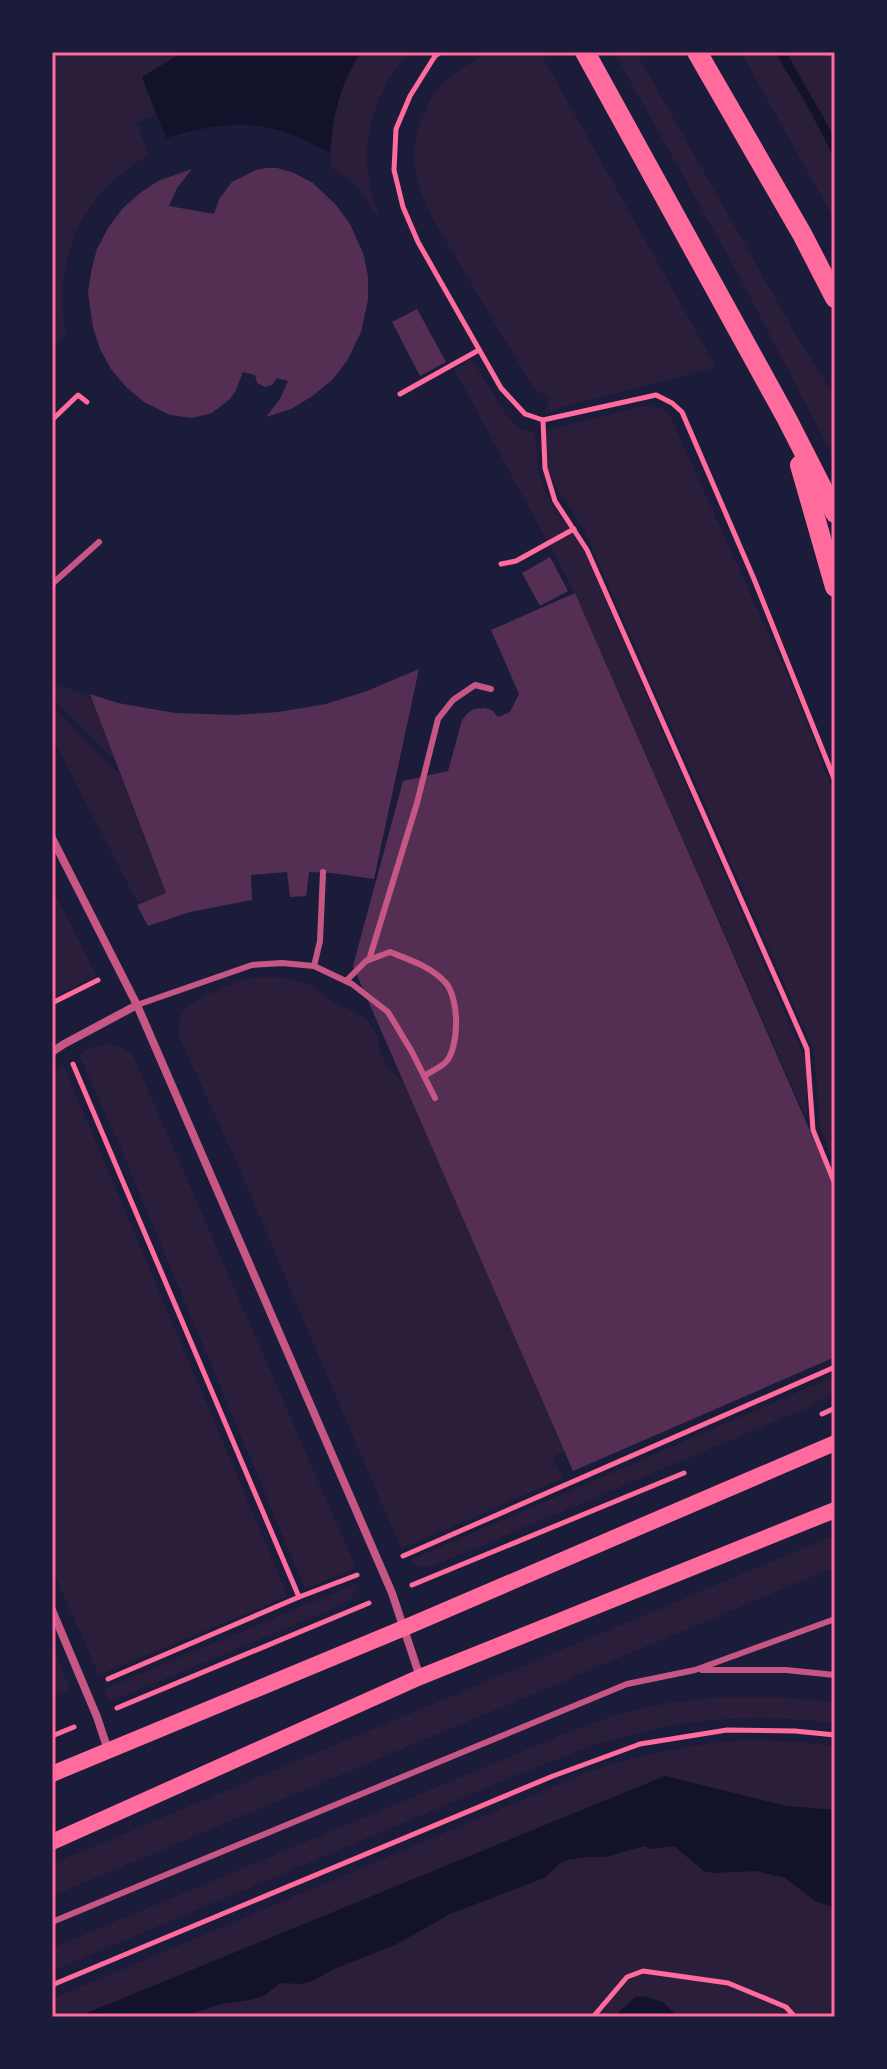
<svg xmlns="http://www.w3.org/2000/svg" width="887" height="2069" font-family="'Exo 2',sans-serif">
<rect width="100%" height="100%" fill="#1b1b3a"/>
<g fill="#2a1e3b">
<path d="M52,52H183L142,77L156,115L136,123L149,155C82,192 52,259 66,334L52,348Z"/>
<path d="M361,52H410C380,83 363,130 368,173C370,190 375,206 381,222L354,183L331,167C328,127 339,85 361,52Z"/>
<path d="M488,52H540L716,367L545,412L551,398L534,389L440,231C417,192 403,156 425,112C428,105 432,95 437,89C448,75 472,62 488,52Z"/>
<polygon points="614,52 636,52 799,340 835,397 835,460 738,274"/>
<polygon points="741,52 775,52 807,105 835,159 835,221"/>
<polygon points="786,52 835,52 835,138"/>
<polygon points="472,359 506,415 518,427 535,433 539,474 549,499 583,549 806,1061 807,1120 574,591 454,369"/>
<polygon points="645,406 660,408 669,414 797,697 835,796 835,1166 820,1128 814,1051 582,526 558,490 548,471 545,431"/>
<polygon points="52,682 92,698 117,763 52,697"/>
<polygon points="52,706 120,775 166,894 138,903 52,737"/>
<polygon points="52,888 97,976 52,998"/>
<path d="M270,977L292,979L311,985L334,1002L365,1017L377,1035L380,1050L389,1069L405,1084L564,1451L553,1457L563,1478L401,1549L233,1154L178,1035C179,1026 178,1018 184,1011C193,998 235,982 252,978C258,977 264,978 270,977Z"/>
<polygon points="105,1044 117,1045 132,1053 356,1568 305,1589 121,1149 79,1055 95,1046"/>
<polygon points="63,1064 288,1596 99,1675 52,1569 52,1072"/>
<polygon points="835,1376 835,1393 804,1409 433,1566 419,1567 408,1561"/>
<polygon points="835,1535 835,1567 52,1896 52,1864"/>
<path d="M358,1583C357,1592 351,1599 344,1604L109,1702L104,1689Z"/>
<polygon points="52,1645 70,1689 52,1697"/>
<polygon points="722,1697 776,1697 835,1702 835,1724 811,1720 757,1718 710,1720 670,1725 598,1743 507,1779 52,1971 52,1948 576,1729 619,1714 667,1703"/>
<path d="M748,1740L789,1741L835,1746V1810L786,1806L665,1776L77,2017H52V1999L593,1770C644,1754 694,1743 748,1740Z"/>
<polygon points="608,1827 835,1854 835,2017 129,2017"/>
</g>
<g fill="#12122b">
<path d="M183,52H361C340,82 333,117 330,153C267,118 234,118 166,138L142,77Z"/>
<polygon points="775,52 786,52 835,138 835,159 807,105"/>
<polygon points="665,1776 786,1806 835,1810 835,1908 815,1901 785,1878 756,1871 713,1873 704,1871 674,1846 651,1849 644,1846 605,1857 586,1857 567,1860 559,1864 544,1878 450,1914 395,1945 336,1968 312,1981 302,1984 280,1983 264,1996 249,2000 221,2004 187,2015 172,2017 77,2017"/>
<polygon points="644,1996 663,2002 678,2017 614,2017 635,1997"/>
</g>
<g fill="#542f53">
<polygon points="266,168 277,168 292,172 313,183 336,205 350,224 363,253 368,276 368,300 361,332 347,361 332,380 311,397 291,409 266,417 280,399 288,381 277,378 272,385 265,387 257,383 255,375 243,372 235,392 229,400 212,413 192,418 170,415 144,402 126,387 111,369 100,349 93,327 88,293 91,272 97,249 108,228 123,208 140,193 158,181 192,169 177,188 169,206 214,214 219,199 232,182 256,170"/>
<polygon points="417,309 446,362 420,376 392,322"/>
<polygon points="550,557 568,591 540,606 522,573"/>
<polygon points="575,593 835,1188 835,1357 573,1471 353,966 403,781 448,771 462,720 468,713 474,709 484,708 492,710 498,717 510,712 519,694 491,630"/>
<polygon points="419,669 374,879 332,873 309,872 306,896 290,897 287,872 251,875 252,900 190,912 148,926 137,905 166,893 90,694 118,703 175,713 235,715 278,712 326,704 367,691"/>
</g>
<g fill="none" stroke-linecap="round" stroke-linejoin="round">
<g stroke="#ff6b9d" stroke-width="5">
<polyline points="441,52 435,56 410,96 396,129 394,170 403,207 418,242 501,388 525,414 543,420 656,395 672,403 682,412 754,579 835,781"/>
<polyline points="400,394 479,350"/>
<polyline points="52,420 78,395 87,402"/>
<polyline points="543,420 545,468 555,501 587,550 807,1049 813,1130 835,1184"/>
<polyline points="501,564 516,561 574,529"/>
<polyline points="52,1003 98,980"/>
<polyline points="73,1064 299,1597"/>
<polyline points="822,1414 835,1408"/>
<polyline points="403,1556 835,1367"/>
<polyline points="412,1585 684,1473"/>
<polyline points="108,1679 299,1597 357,1575"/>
<polyline points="117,1708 369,1603"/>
<polyline points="52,1736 74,1727"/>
<polyline points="52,1985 553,1776 640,1744 727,1730 795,1731 835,1735"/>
<polyline points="468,2017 474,2017"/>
<polyline points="593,2017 627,1977 643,1971 728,1983 786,2007 795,2017"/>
</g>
<g stroke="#c65784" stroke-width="6">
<polyline points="52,584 99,542"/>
<polyline points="369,960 417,803 438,719 453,700 475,685 491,689"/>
<polyline points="314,966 320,941 323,872"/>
<path d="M346,981L366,961L390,952C410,960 429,966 444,981C460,996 460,1048 445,1063C439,1068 430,1072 424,1076"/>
<polyline points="137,1005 252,965 282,963 314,966 352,984 388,1012 412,1052 435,1098"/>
<polyline points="702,1670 786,1670 835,1675"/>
<polyline points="52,1922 627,1684 695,1670 835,1619"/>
</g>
<g stroke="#c65784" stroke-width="8">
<polyline points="52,838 137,1005 392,1593 420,1677"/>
<polyline points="52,1052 64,1044 137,1005"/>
<polyline points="52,1610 97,1717 108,1750"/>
</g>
<g stroke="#ff6b9d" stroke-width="16">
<polyline points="52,1774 404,1628 835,1443"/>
<polyline points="52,1842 420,1677 835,1510"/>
</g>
<g stroke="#ff6b9d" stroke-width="20">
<polyline points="585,52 787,419 835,513"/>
<polyline points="697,52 802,234 835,298"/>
<polyline points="800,465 835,587"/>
</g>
</g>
<rect width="887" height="2069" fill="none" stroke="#1b1b3a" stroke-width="108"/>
<rect x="54" y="54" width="779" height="1961" fill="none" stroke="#ff6b9d" stroke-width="3"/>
</svg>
